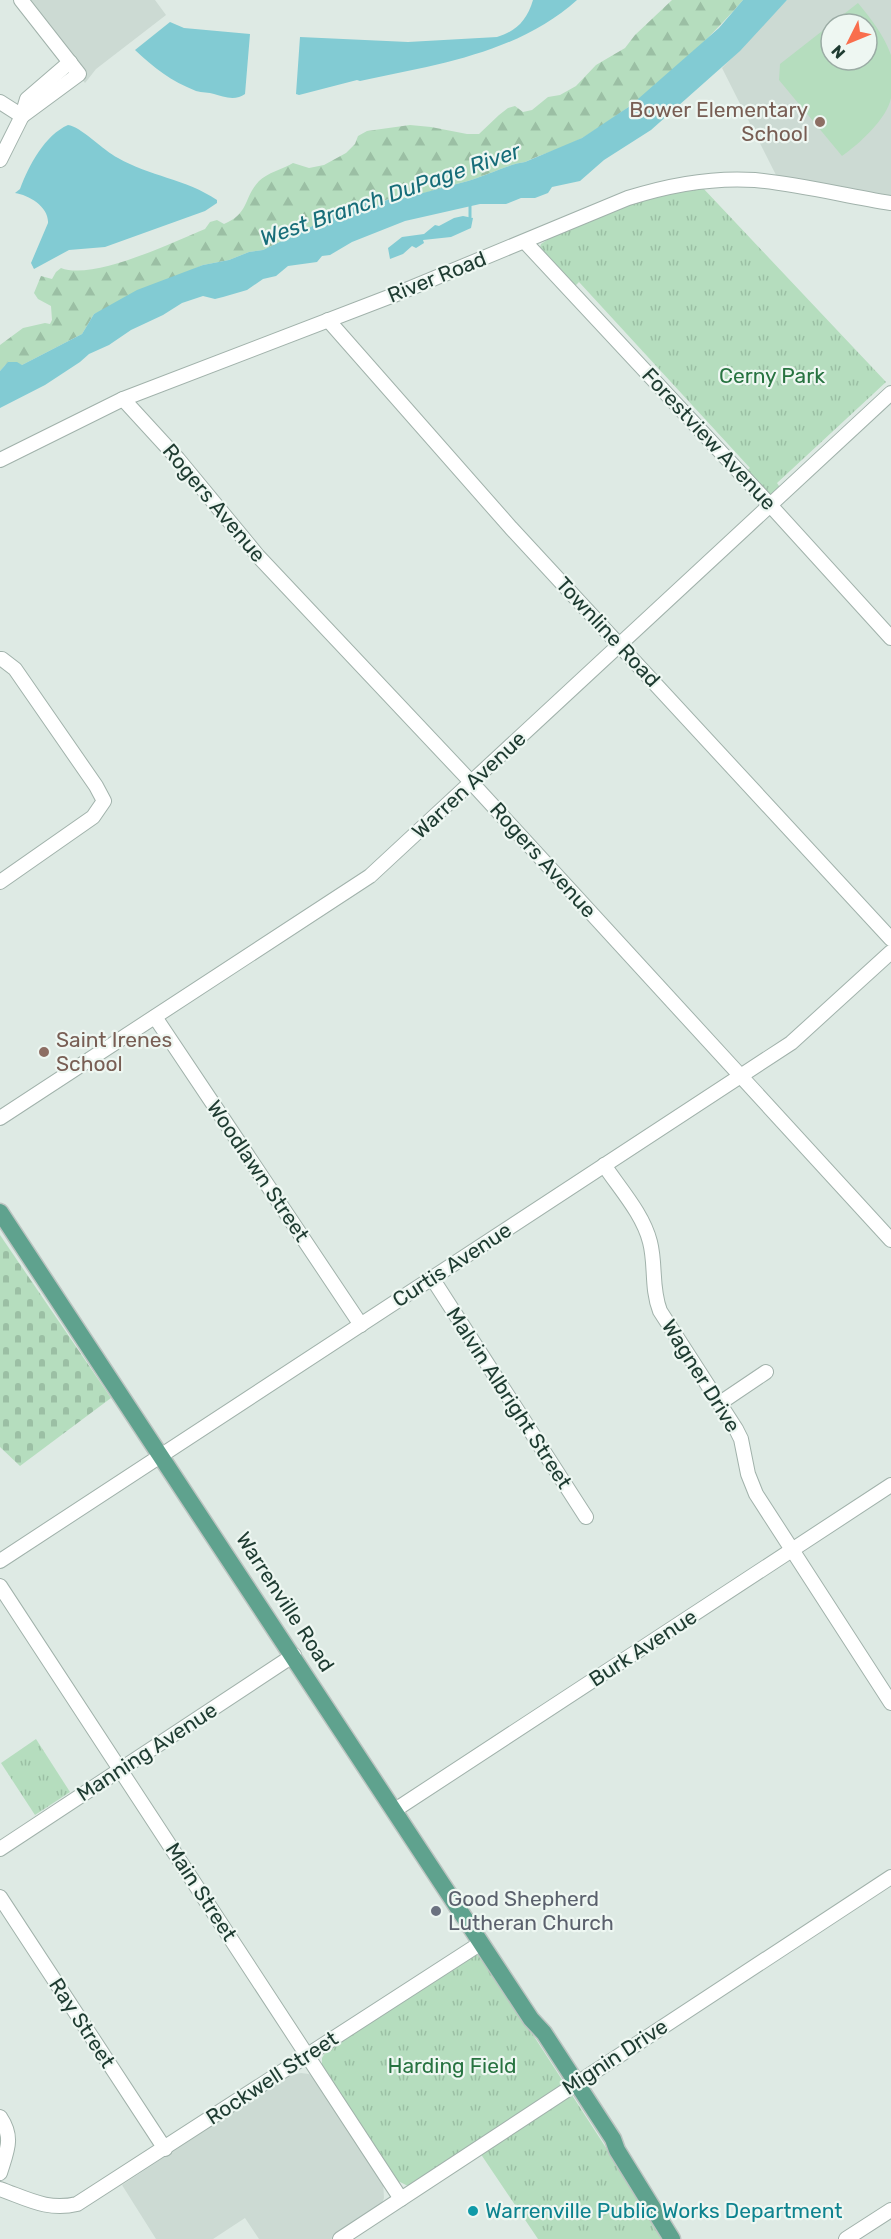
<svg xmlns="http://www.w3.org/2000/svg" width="891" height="2239" font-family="Rubik,sans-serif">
<defs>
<pattern id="forest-firs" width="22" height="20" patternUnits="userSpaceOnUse" patternTransform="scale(1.5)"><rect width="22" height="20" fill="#b5ddbe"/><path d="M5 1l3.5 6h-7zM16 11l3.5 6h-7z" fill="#9bbfa4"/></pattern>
<pattern id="cemetery-stones" width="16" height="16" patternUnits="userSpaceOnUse" patternTransform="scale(1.5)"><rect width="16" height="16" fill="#b5ddbe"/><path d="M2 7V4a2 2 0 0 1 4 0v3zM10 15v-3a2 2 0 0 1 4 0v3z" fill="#9bbfa4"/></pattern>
<pattern id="park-tufts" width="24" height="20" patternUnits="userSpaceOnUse" patternTransform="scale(1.5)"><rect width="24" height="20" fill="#b5ddbe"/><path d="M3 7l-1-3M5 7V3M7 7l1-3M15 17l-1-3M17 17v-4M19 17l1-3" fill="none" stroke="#9bbfa4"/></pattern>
</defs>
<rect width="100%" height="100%" fill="#deeae4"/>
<g fill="#ccdad3" fill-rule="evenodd">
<polygon points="19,0 155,0 166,15 96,69 85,83"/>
<path d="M787,0H891V197L777,177L722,68ZM831,24H867V60H831Z"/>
<polygon points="301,2073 309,2074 316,2080 383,2181 384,2198 380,2208 331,2239 259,2239 245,2218 213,2239 156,2239 122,2185 288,2076"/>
</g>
<path fill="#b5ddbe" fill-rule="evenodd" d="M858,3C871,19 884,35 891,55C891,69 891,85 891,98C887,119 858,145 842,156L779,80L780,64ZM831,24H867V60H831Z"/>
<path fill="url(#forest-firs)" d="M672,0H743C698,52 643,101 584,137C565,148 544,153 525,162C509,164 485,176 468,181C445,187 423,193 401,200C396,201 391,198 386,200C384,201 379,205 375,207L372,205L328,213L327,219L263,250L249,252L229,260L203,265L94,314L82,334L22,365L8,362L0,371V345L23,328L45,323L50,324L52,320L51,306L38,299L34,293L41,276L52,279L56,272L61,268C93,281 173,242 205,229L210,222L217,220L224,224C250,213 243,198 259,181C267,173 283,169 293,163L309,168L324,165L346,153L355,144L358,136L367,131L410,125L431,127L467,134H479L499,115L508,108L515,106L523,112L532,110L548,97L560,95L576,86L596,65L625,48L635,35Z"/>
<polygon fill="url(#cemetery-stones)" points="0,1235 111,1398 20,1466 0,1447"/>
<g fill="url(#park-tufts)">
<polygon points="702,187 886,382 777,483 781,489 772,495 768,495 745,472 750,468 579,282 574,287 545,256 540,247 541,244 550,238 642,199"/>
<polygon points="36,1739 70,1792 35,1815 1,1763"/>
<polygon points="476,1954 484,1959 665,2239 538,2239 474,2144 414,2184 408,2186 398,2181 322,2065 322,2058 325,2053 468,1957"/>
</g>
<g fill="#82cbd3">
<path d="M533,0H577C518,53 436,65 360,81L357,80L299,95L296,94L300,37L408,42L497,37C517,31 527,20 533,0Z"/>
<path d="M743,0H787L740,51L651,130L604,160L580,181L552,187L548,193L535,198H521L506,204H480L405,221L352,242L330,255L322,256L317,262L288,266L276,276L263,279L247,290L223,297L215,299L203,296L182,303L163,315L131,330L109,345L89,354L80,362L45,385L0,408V371L8,362H17L22,365L82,334L94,314L137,290L203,265L229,260L249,252L263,250L327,219L328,213L352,208L369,201L375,207C379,205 384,201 387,200C391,198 396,201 401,199C423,193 445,187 468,181C485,176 509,164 525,162L582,138L630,106L719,28Z"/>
<path d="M170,22L184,28L250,34L245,94C236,101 223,97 214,94C209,92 202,93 196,91C171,81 154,68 135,50Z"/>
<path d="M68,125C80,126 104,151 118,158C149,176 186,179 217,200V203L205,211L105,247L69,250L34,269L31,263L48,223C49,207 29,195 15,193L20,189C29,165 45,135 68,125Z"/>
<polygon points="463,216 473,218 471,228 451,237 423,240 424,243 416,248 412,246 403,254 390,259 388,248 402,237 424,234 435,225 439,226 454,218"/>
</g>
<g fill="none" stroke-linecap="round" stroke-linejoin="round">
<polyline stroke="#82cbd3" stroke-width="3" points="470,204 470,217"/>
<defs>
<g id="minor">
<polyline points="21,0 79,74 22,116"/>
<polyline points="0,102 22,116"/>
<polyline points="0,160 22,116 27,99 70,62"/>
<polyline points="525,242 771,506 891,638"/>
<polyline points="328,320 511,528 891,939"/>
<polyline points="123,399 178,459 258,556 472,783 891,1240"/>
<path d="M0,460L123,399L394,295L628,198C669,185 711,177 755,180C800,184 846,196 891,203"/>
<polyline points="0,659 2,659 15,669 96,786 104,801 93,817 0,882"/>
<polyline points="155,1017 361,1325"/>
<polyline points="0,1118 370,876 891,393"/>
<path d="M604,1165C620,1189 643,1214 650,1242C656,1265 651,1288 660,1311L736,1429L741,1439L748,1474L756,1494L891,1703"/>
<polyline points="432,1278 586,1517"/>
<polyline points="720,1403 766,1372"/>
<polyline points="0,1561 791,1043 891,952"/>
<polyline points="0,1586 401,2199"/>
<polyline points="395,1810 891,1485"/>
<polyline points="0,1849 294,1655"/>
<polyline points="0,1897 165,2149"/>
<path d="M0,2117C14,2138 7,2150 0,2173"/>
<path d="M0,2189C28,2199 48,2211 77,2204L481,1943"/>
<polyline points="340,2239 891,1877"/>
<polyline points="846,2239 891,2210"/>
</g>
<polyline id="major" points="0,1212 531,2019 544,2033 613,2139 617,2150 672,2239"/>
</defs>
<use href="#minor" stroke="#a1b2ab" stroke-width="16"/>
<use href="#major" stroke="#bcc4c1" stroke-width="19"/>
<use href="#minor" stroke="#fff" stroke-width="14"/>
<use href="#major" stroke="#5fa28e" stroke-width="16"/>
</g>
<g fill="#8d6e63" stroke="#eef7f2" stroke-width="2">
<circle cx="820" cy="122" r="6"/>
<circle cx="44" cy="1052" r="6"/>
</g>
<circle fill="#6b7280" stroke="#eef7f2" stroke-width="2" cx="436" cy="1911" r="6"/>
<circle fill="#0f9aa8" stroke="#eef7f2" stroke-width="2" cx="473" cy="2211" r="6"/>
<g text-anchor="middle" stroke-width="4.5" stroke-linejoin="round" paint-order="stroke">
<g font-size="21" fill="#785e54" stroke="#eef7f2" text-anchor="end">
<text x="808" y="117">Bower Elementary<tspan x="808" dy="24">School</tspan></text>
<text x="56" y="1047" text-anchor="start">Saint Irenes<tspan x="56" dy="24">School</tspan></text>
</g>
<g font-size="21" fill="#1e3b31" stroke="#eef7f2">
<text transform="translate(437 277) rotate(-22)" y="7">River Road</text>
<text transform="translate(709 439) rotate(47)" y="7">Forestview Avenue</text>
<text transform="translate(214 503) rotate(50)" y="7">Rogers Avenue</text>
<text transform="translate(608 632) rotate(47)" y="7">Townline Road</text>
<text transform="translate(469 785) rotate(-43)" y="7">Warren Avenue</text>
<text transform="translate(543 860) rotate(48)" y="7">Rogers Avenue</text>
<text transform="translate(258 1171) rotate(56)" y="7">Woodlawn Street</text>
<text transform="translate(452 1265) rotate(-33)" y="7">Curtis Avenue</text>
<text transform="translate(701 1376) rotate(58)" y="7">Wagner Drive</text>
<text transform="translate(509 1398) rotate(57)" y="7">Malvin Albright Street</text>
<text transform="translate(285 1602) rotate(57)" y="7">Warrenville Road</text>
<text transform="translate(643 1648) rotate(-33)" y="7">Burk Avenue</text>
<text transform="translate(147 1752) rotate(-33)" y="7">Manning Avenue</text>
<text transform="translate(201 1892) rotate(57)" y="7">Main Street</text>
<text transform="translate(82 2023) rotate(57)" y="7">Ray Street</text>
<text transform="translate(615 2057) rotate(-33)" y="7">Mignin Drive</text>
<text transform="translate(272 2078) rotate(-33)" y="7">Rockwell Street</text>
</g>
<g font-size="21" fill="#277340" stroke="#eef7f2">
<text x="772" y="383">Cerny Park</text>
<text x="452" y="2073">Harding Field</text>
</g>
<g font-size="21" fill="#5b616d" stroke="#eef7f2" text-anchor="start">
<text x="448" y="1906">Good Shepherd<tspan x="448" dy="24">Lutheran Church</tspan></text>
</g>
<g font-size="21" fill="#0d838f" stroke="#eef7f2" text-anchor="start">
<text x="485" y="2218">Warrenville Public Works Department</text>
</g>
<g font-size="22" font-style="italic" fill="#166d79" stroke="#eef7f2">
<text transform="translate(390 194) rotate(-19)" y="8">West Branch DuPage River</text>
</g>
</g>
<g transform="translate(849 42) rotate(227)"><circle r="28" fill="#eef7f2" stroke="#9baca5" stroke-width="1.5"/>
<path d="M0-4.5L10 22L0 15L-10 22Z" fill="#f96e4d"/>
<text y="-9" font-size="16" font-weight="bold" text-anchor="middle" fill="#1e3b31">N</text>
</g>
</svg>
